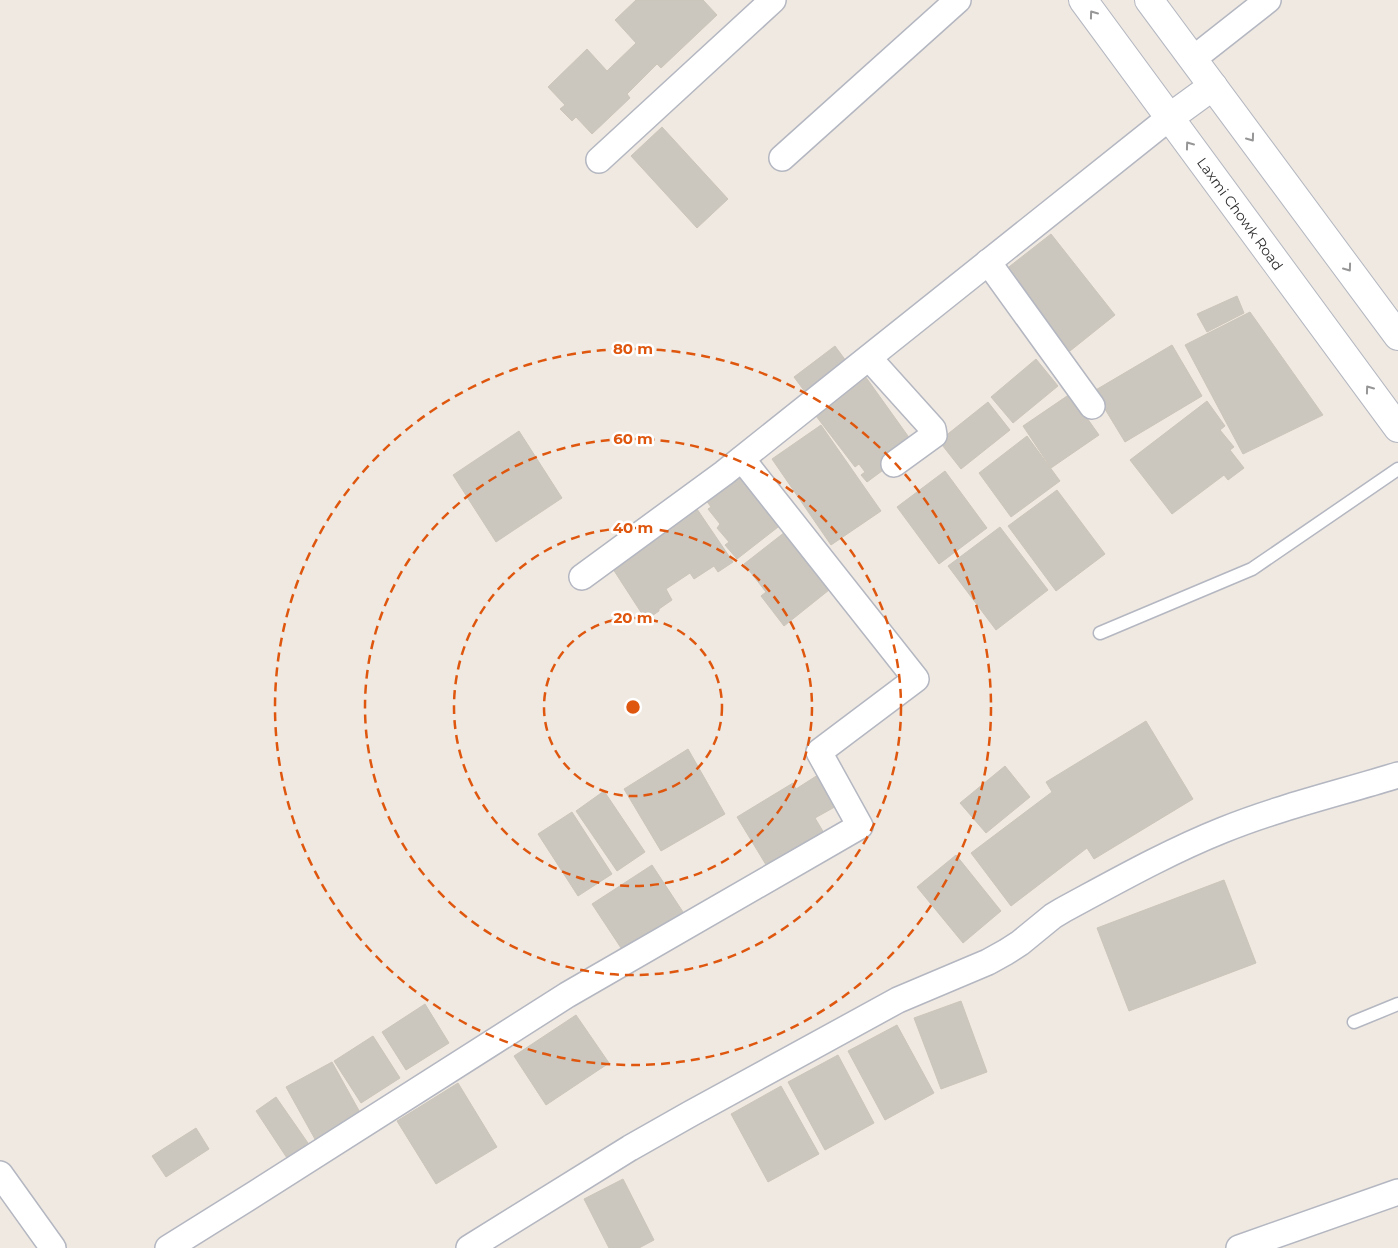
<svg xmlns="http://www.w3.org/2000/svg" width="1398" height="1248" font-family="Montserrat,sans-serif">
<rect width="100%" height="100%" fill="#efe9e1"/>
<g fill="#cbc7bf" stroke="#cbc5ba">
<polygon points="636,0 703,0 717,15 661,68 657,64 627,94 630,98 592,134 576,117 572,121 560,109 565,105 548,87 587,49 607,71 636,43 615,20"/>
<polygon points="662,127 728,199 697,228 631,156"/>
<polygon points="1051,234 1115,315 1070,351 1005,270"/>
<polygon points="1237,296 1244,313 1207,332 1197,314"/>
<polygon points="1250,312 1323,415 1243,454 1185,345"/>
<polygon points="1172,345 1202,396 1125,442 1094,391"/>
<polygon points="835,346 849,365 808,396 794,377"/>
<polygon points="1036,359 1058,386 1013,423 991,397"/>
<polygon points="865,376 913,443 891,452 881,462 886,468 867,482 861,475 865,472 859,464 855,467 813,412"/>
<polygon points="1070,394 1099,435 1051,468 1023,426"/>
<polygon points="1207,401 1225,426 1220,430 1234,447 1230,450 1244,468 1228,480 1224,475 1172,514 1130,460"/>
<polygon points="988,402 1010,430 961,469 939,441"/>
<polygon points="821,425 881,511 831,545 772,459"/>
<polygon points="519,431 562,498 496,542 453,475"/>
<polygon points="1027,436 1060,481 1011,517 979,473"/>
<polygon points="738,468 782,524 737,559 725,545 729,542 717,528 720,524 708,509 711,507 703,496"/>
<polygon points="945,471 987,528 939,564 897,507"/>
<polygon points="1057,490 1105,554 1056,591 1008,526"/>
<polygon points="697,509 733,562 718,572 714,566 694,579 690,573 666,589 672,600 659,609 659,611 646,620 611,566 656,539"/>
<polygon points="1000,527 1048,590 996,630 948,566"/>
<polygon points="785,532 829,590 784,626 761,596 766,592 744,564"/>
<polygon points="1146,721 1193,799 1094,859 1087,848 1011,906 971,853 1052,792 1046,782"/>
<polygon points="688,749 725,814 661,851 624,789"/>
<polygon points="1005,766 1030,797 986,833 960,803"/>
<polygon points="821,773 840,804 815,818 827,838 771,873 737,817 793,783 796,789"/>
<polygon points="604,791 645,852 617,871 576,811"/>
<polygon points="572,812 612,874 578,896 538,834"/>
<polygon points="956,855 1001,911 963,943 917,887"/>
<polygon points="652,865 685,915 625,954 592,904"/>
<polygon points="1224,880 1256,963 1129,1011 1097,928"/>
<polygon points="961,1001 987,1072 941,1089 914,1018"/>
<polygon points="425,1004 449,1043 406,1070 382,1032"/>
<polygon points="576,1015 609,1063 546,1105 514,1056"/>
<polygon points="897,1025 934,1093 885,1120 848,1051"/>
<polygon points="373,1036 400,1078 361,1103 334,1061"/>
<polygon points="838,1055 874,1123 825,1150 788,1082"/>
<polygon points="332,1062 362,1116 316,1141 286,1087"/>
<polygon points="458,1083 497,1147 436,1184 397,1121"/>
<polygon points="781,1086 819,1154 768,1182 731,1114"/>
<polygon points="276,1097 308,1143 287,1158 256,1111"/>
<polygon points="196,1128 209,1149 166,1177 152,1156"/>
<polygon points="623,1179 654,1240 639,1248 609,1248 584,1199"/>
</g>
<g fill="none" stroke-linecap="round" stroke-linejoin="round">
<defs>
<g id="lane">
<polyline points="1100,633 1252,569 1398,469"/>
<polyline points="1354,1022 1398,1004"/>
</g>
<g id="street">
<polyline points="1193,59 1268,0"/>
<polyline points="782,158 958,0"/>
<polyline points="599,160 773,0"/>
<polyline points="988,262 1092,406"/>
<polyline points="869,358 933,429 934,435 894,464"/>
<polyline points="582,577 724,473 1169,118"/>
<polyline points="0,1174 53,1248"/>
<polyline points="168,1248 256,1193 567,995 860,826 819,752 916,679 742,459"/>
<path d="M469,1248L630,1148L690,1114L898,1000L988,962L1006,952L1020,943L1053,916L1063,910C1115,882 1168,852 1223,830C1280,807 1340,793 1398,775"/>
<polyline points="1239,1248 1398,1192"/>
</g>
<g id="secondary">
<polyline points="1083,0 1398,428"/>
<polyline points="1149,0 1398,336"/>
<polyline points="1169,118 1213,86"/>
</g>
</defs>
<use href="#lane" stroke="#b4b7c1" stroke-width="15"/>
<use href="#street" stroke="#b4b7c1" stroke-width="28"/>
<use href="#secondary" stroke="#b4b7c1" stroke-width="30"/>
<use href="#lane" stroke="#fff" stroke-width="12"/>
<use href="#street" stroke="#fff" stroke-width="25"/>
<use href="#secondary" stroke="#fff" stroke-width="28"/>
</g>
<defs><path id="oneway-chevron" d="M-2-3.5L2.5 0L-2 3.5" fill="none" stroke-width="1.6" stroke-linecap="round" stroke-linejoin="round" transform="scale(1.25)"/></defs>
<g stroke="#969696">
<use href="#oneway-chevron" transform="translate(1093 14) rotate(-126)"/>
<use href="#oneway-chevron" transform="translate(1251 138) rotate(54)"/>
<use href="#oneway-chevron" transform="translate(1189 145) rotate(-126)"/>
<use href="#oneway-chevron" transform="translate(1348 268) rotate(54)"/>
<use href="#oneway-chevron" transform="translate(1369 389) rotate(-126)"/>
</g>
<g fill="none" stroke="#df570e" stroke-width="2.5" stroke-dasharray="9 6">
<circle cx="633" cy="707" r="89"/>
<circle cx="633" cy="707" r="179"/>
<circle cx="633" cy="707" r="268"/>
<circle cx="633" cy="707" r="358"/>
</g>
<g text-anchor="middle" stroke-width="5" stroke-linejoin="round" paint-order="stroke">
<g font-size="14" fill="#2e2e2e" stroke="#fff">
<text transform="translate(1240 214) rotate(54)" y="5">Laxmi Chowk Road</text>
</g>
</g>
<circle cx="633" cy="707" r="8" fill="#df570e" stroke="#fff" stroke-width="2.5"/>
<g font-size="15" text-anchor="middle" font-weight="bold" fill="#df570e" stroke="#fff" stroke-width="5" stroke-linejoin="round" paint-order="stroke">
<text x="633" y="354">80 m</text>
<text x="633" y="444">60 m</text>
<text x="633" y="533">40 m</text>
<text x="633" y="623">20 m</text>
</g>
</svg>
